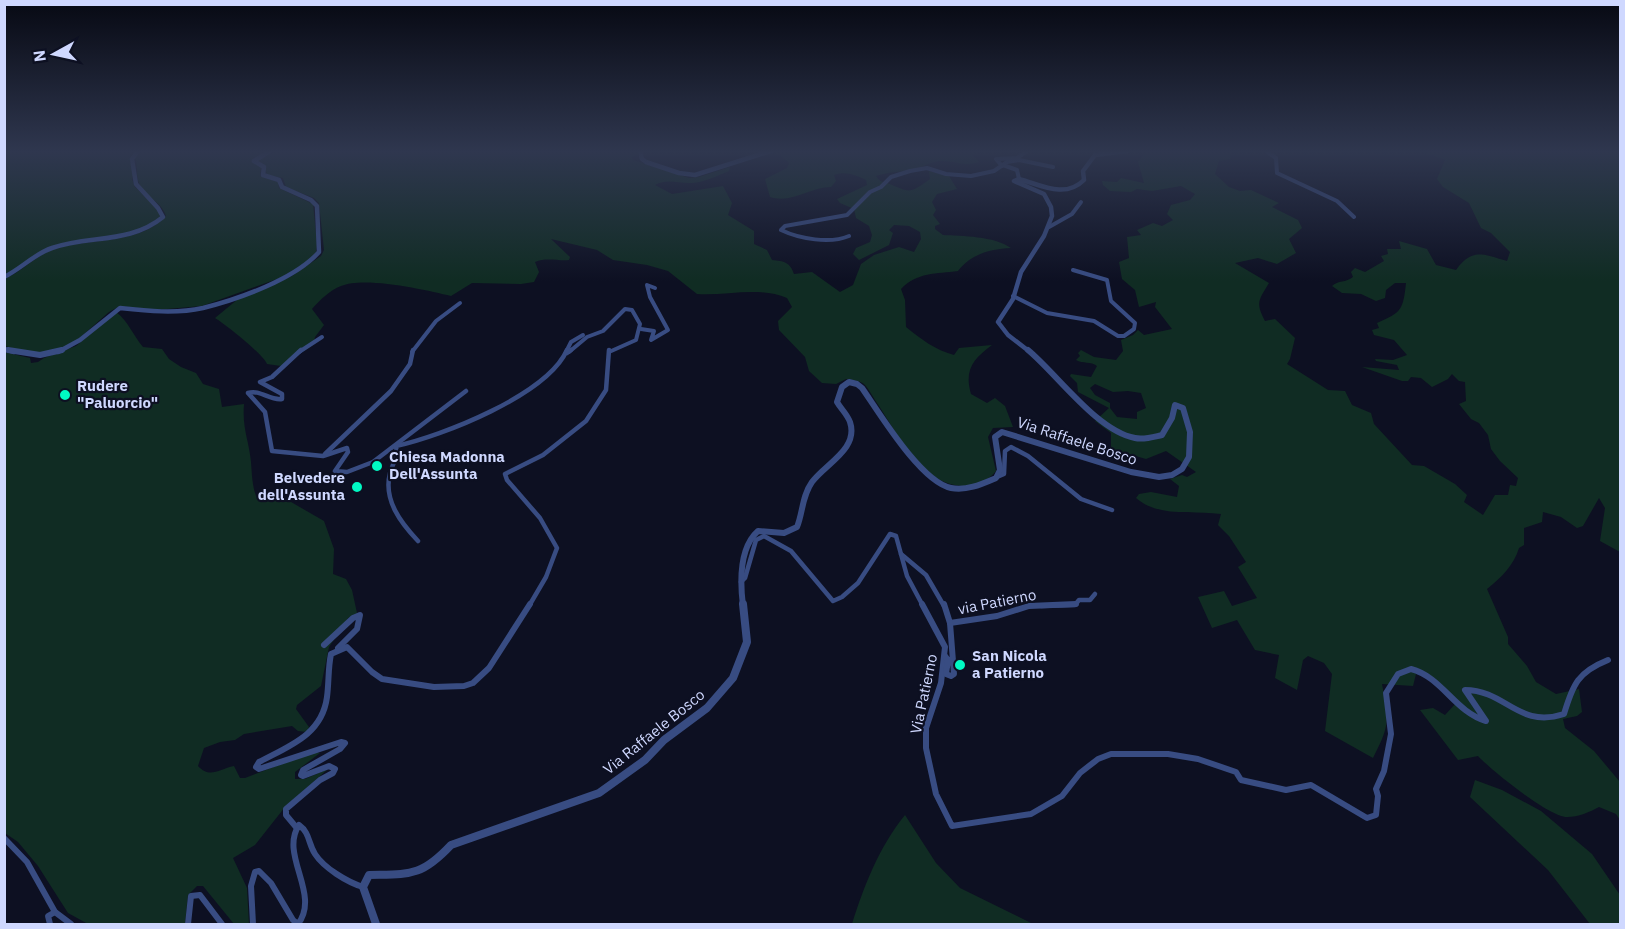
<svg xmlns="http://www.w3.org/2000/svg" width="1625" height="929" font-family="'IBM Plex Sans',sans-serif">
<rect width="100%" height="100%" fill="#0d1022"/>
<g fill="#102c23" fill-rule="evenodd">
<polygon points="4,151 135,151 130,157 134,172 132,179 135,187 158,209 160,217 141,230 54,247 5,276"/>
<path d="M140,151H267L255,157L252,161L261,167L260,176L278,182L279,188L313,204L317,244L316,252L307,262L280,278L202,306L156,310L120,306L109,312L75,342L60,349L32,354L5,346L4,279C22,272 35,256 52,250C88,237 138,246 166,216C162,202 148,199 141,187C135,178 139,168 135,158Z"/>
<path d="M276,151H638V155L631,157L633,160L689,178L699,177L730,167L729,171C717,176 705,182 692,183C679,184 668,178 655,185L672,194L723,186L732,203L728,215L754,231V244L767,250L772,260C784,261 790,262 794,274L812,272L840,292L853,285L861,264L874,255L899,247L914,252L921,239L920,232L909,226L894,225L889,230L893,233L889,245L859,260L853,254L856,248L870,242L872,235L869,226L856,218L854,209L840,203L837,199L867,185L866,180C855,175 846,171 834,175L836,181L831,187C810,187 792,204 770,197L765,179L787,168L789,163L775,151H980L973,155L979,162C961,167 958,161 942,161C930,161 923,168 912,170C899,172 888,172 876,176C880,182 881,181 887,183C910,192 908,195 930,179L929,171L949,176L957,189L937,194L932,202L936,210L933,215L940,224L935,226V229L943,235C962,236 994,236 1011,248C990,249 971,254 958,271C936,274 917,272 901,289L905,300L906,327C921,339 935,350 954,355L959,348L992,345C973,359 964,370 971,394L987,403L995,398L1005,406L1013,427L993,428L988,437L996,471C989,480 976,486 964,486C921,485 898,434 877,403C873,397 869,389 864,384C859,380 852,380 846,379L836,384L822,383L809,371L805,357L779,330L778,321L792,307L787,298C759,286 726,296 697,294L668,271L647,265L613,260L597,250L551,239L570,257L569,260C557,261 546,257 535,262L539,272L534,282L521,284L472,283L451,296C426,290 365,276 341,286C330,290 320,300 312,309L324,325L315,337L313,345L281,366L267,364C264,355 225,324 215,318L238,299L292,276L321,256L324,250L319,203L314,198L286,187L283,178L267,175L264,164L257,161Z"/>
<path d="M1146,151H1231L1230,159L1219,161L1215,174L1229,187L1240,191L1251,190L1279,203L1272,207L1298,220L1302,228L1289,239L1296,253L1277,264L1258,258L1235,263L1269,283C1259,300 1255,302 1265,321L1275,319L1295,338L1290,359L1287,364L1328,390L1345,391L1352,405L1371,413L1374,424L1412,465L1424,466L1455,484L1467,495L1464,502L1483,515L1495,495H1508L1510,485L1516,486L1518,478L1500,461L1491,449L1488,435L1479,423L1471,419L1459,404L1466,401L1465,382L1459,381L1452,374L1448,379L1432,387L1421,378L1411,377L1408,381H1402L1362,367L1399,370L1397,365L1376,361L1375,359L1393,360L1407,355L1394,340L1374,335L1372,330L1379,328L1377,323C1402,312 1403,310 1406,283H1395L1386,290L1385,298L1376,301L1361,294L1342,293L1332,286C1338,280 1346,283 1353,277L1351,272L1355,268L1365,272L1384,261L1381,256L1388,254L1387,249H1401L1399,241L1427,249L1436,265L1456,270C1473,247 1484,255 1507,261L1510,252L1491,233L1481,228L1469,203L1443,187L1437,179L1445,160L1420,151H1620V552L1600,541L1605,508L1599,498L1583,526L1577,528L1561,517L1543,512L1542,522L1524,528V545L1519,548C1514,565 1501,578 1487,589L1508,637V644L1527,666L1536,682L1556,694L1579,689L1582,712L1577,716L1563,719L1565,728L1594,751L1620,782V820L1616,814L1599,807C1590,812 1578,817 1567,817C1549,817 1491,770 1478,756L1458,760L1420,710L1433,708L1445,715L1456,703L1433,679L1416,674L1413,686L1382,684C1389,721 1390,725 1373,758L1325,731L1332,674L1324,663L1308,656L1303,660L1297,690L1275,678L1279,655L1255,650L1237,620L1212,628L1198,597L1224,591L1232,606L1257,598L1238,567L1246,562L1229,536L1218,525L1221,514C1193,510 1159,518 1136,498L1139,494L1151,492L1177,497L1179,486L1170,479L1182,475L1187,477L1196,472L1166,451L1146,459L1111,449V433L1095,421L1109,408L1078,392L1077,383L1070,376L1071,374L1091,377L1097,366C1091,361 1083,364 1076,360L1080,356L1078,353L1081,350L1094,357L1116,360L1123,351L1121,340L1133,335L1138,330L1144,335L1172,329L1155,307L1156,302L1139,307L1135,290L1122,279L1119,262L1129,258L1127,237L1141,235L1137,230L1153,223L1162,226L1173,220L1167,214L1171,205L1190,200L1195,194L1181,186L1152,191L1137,189L1131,192L1110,191L1103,185L1102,181L1117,182L1121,178L1144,183L1138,162ZM1095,384L1113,392L1128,391L1141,393L1146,408L1137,412V419L1117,417L1110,408V403L1095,395L1090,388Z"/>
<path d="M116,312C128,321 133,335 143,347L162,349L169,359L181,367L196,373L203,384L219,389L222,407L244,404C242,429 249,440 251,462C252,475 252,484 256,496L261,499L291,502L324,521L334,549L333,574L346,579L352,590L357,613L348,618L329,647L321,686L297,705L296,709L309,727L307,732L298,731L292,726L244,734L235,740L220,742L204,748L198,766C210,779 219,769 234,766L240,778H245L313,752L320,753L295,772V779H305L328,769L285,807L255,845L233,858L247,888L249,924H234L203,886H197L188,895L185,924H88L68,913L38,866L18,842L5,833L4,352L30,358L31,363L38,362L44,358L76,346Z"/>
<polygon points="1475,780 1502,790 1541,811 1592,854 1620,895 1620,924 1590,924 1548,870 1470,797"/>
<path d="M905,815L936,863L960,888L1033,924H852C864,886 879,847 905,815Z"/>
</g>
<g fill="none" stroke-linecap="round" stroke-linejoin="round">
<g stroke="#384c82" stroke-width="4">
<polyline points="1266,151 1276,158 1277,173 1337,201 1354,217"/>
<polyline points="1003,165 1017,170 1019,179"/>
<polyline points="1002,166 996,159 1017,158 1027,151"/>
<polyline points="1049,227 1072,214 1081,202"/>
<path d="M849,236C830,244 800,239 781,230L785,226L847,215L870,192L881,187L891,177L910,171L927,168L946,174L971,176L994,171L1007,162L1019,160L1053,167"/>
<polyline points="1013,296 1047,313 1094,321 1118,336 1124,336 1134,329 1135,323 1111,301 1107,280 1073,270"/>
<polyline points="641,329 654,331 651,340 668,330 650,297 647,285 655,288"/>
<polyline points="299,352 322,337"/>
<polyline points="412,352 436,321 460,303"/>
<polyline points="566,352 571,342 583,335"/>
<polyline points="569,352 587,337 603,331 625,309 632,310 640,324 636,340 609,352"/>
</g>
<g stroke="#384c82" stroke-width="4.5">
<path d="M301,350L272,377L260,382L282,394V399C270,401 260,389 248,393L265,412L272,451L323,456L347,448L348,452L335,471L347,472L373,462L466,391"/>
<polyline points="567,353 571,350"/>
<polyline points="325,454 391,391 410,364 413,350"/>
<polyline points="997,477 1004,474 1005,451 1011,447 1028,456 1081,499 1112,510"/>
<path d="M418,541C401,523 383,500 390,473C393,463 398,457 396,446C442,436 547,395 567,350"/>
<polyline points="901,554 926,575 944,606"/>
<polyline points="741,582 745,578 756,540 764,536 791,551 833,601 842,597 858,583 890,534 896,536 907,576 923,606"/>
<polyline points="529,606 546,577 557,548 540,518 507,480 505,474 543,455 586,421 606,390 609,350"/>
<polyline points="1041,606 1075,605 1079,600 1090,600 1095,594"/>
</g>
<g stroke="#384c82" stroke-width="6">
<path d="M922,604L945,647L941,683L926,728V748L936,794L952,826L1031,814L1062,796L1080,773L1098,759L1111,754H1168L1198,759L1236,772L1241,780L1286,790L1311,785L1367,818L1376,815L1378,796L1376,789L1384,771L1391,734L1386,693L1398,674L1411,669C1442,677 1455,712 1486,721L1465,690C1506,690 1518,729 1564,714C1573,684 1578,672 1608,660"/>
<polyline points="944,604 950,623 997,616 1029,606 1076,604"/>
<polyline points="324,645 353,618 360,615 357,629 338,648"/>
<polyline points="945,656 948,660 946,674 951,676 954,674 950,623"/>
<path d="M296,827L286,815V809L320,780L333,773L335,769L329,766L303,776L301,775L303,770L340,749L345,743L341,742L259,769L256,767L259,762C289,746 322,735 327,697C329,682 328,668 331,654L347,647L372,672L382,679L434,687L464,686L473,683L489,668L530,604"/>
<polyline points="4,838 27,862 55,912"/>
<polyline points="50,924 48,916 55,912 71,924"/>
<polyline points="188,924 191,896 200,895 222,924"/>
<path d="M253,924L251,886L255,872L259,871L271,883L293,920L298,924C321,894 279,855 299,825C310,833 308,843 315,854C324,868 347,882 363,887"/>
</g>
<g stroke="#384c82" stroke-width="4.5">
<polyline points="640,151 642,159 646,162 679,173 695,175 771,151"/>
<path d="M4,277C21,269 34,254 52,248C90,235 130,244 163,217L158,208L136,184L132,159L138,151"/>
<polyline points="4,349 14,352"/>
<path d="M58,352L80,340L120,308C147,311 176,314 203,308C239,299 295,279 319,252L317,206L311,200L282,187L279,180L263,175L264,167L254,161L270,151"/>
<path d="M1030,352L1008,335L998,322L1013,299L1021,272L1044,236L1052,216L1051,207L1044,194L1014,181L1019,179C1041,185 1065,199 1084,180L1083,171L1095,155L1127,151"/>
</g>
<g stroke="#384c82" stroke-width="6">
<polyline points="8,350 40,355 62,350"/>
<path d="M743,606C740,582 739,548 758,531L784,533L797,527C803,512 802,496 812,482C825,464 859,449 850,422C847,414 841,409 837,402L842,387L849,382L857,384L862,388C880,414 921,482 951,488C967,491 982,484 996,478L1000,470L995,437L1002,432L1131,472L1159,477L1172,475L1182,469L1189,457L1190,432L1183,408L1175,405L1172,418L1162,435C1153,437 1144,440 1135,438C1097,431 1057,374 1028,350"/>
</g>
<path stroke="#384c82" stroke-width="8" d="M376,924L363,887L369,875C410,874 421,877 451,845L599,793L645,760L664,740L707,708L733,678L747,642L743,604"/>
</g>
<linearGradient id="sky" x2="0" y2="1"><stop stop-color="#070913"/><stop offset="0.54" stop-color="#2f374f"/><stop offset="1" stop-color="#2f374f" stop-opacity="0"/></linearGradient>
<rect width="1625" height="281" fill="url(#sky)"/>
<g fill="#00fac4" stroke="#0d1022" stroke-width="2">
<circle cx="65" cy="395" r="6"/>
<circle cx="377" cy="466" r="6"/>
<circle cx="357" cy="487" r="6"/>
<circle cx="960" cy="665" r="6"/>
</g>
<g text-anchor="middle" stroke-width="4.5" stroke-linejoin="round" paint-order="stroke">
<g font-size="15" font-weight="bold" fill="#cfd8ff" stroke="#0d1022" text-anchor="start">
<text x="77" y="391">Rudere<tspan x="77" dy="17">"Paluorcio"</tspan></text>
<text x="389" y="462">Chiesa Madonna<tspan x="389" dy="17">Dell'Assunta</tspan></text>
<text x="345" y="483" text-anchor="end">Belvedere<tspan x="345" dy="17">dell'Assunta</tspan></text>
<text x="972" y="661">San Nicola<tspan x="972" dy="17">a Patierno</tspan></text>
</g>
<g font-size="15" fill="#cfd8ff" stroke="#0d1022">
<text transform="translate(1077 441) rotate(18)" y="5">Via Raffaele Bosco</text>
<text transform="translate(997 602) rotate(-11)" y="5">via Patierno</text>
<text transform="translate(924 694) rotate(-78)" y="5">Via Patierno</text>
<text transform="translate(654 732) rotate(-39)" y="5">Via Raffaele Bosco</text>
</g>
</g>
<rect width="1625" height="929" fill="none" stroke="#cfd8ff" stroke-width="12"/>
<g transform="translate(54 54) rotate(262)" stroke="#0d1022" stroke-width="4.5" paint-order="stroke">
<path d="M0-4.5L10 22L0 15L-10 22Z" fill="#cfd8ff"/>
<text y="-9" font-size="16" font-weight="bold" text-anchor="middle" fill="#cfd8ff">N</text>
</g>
</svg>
